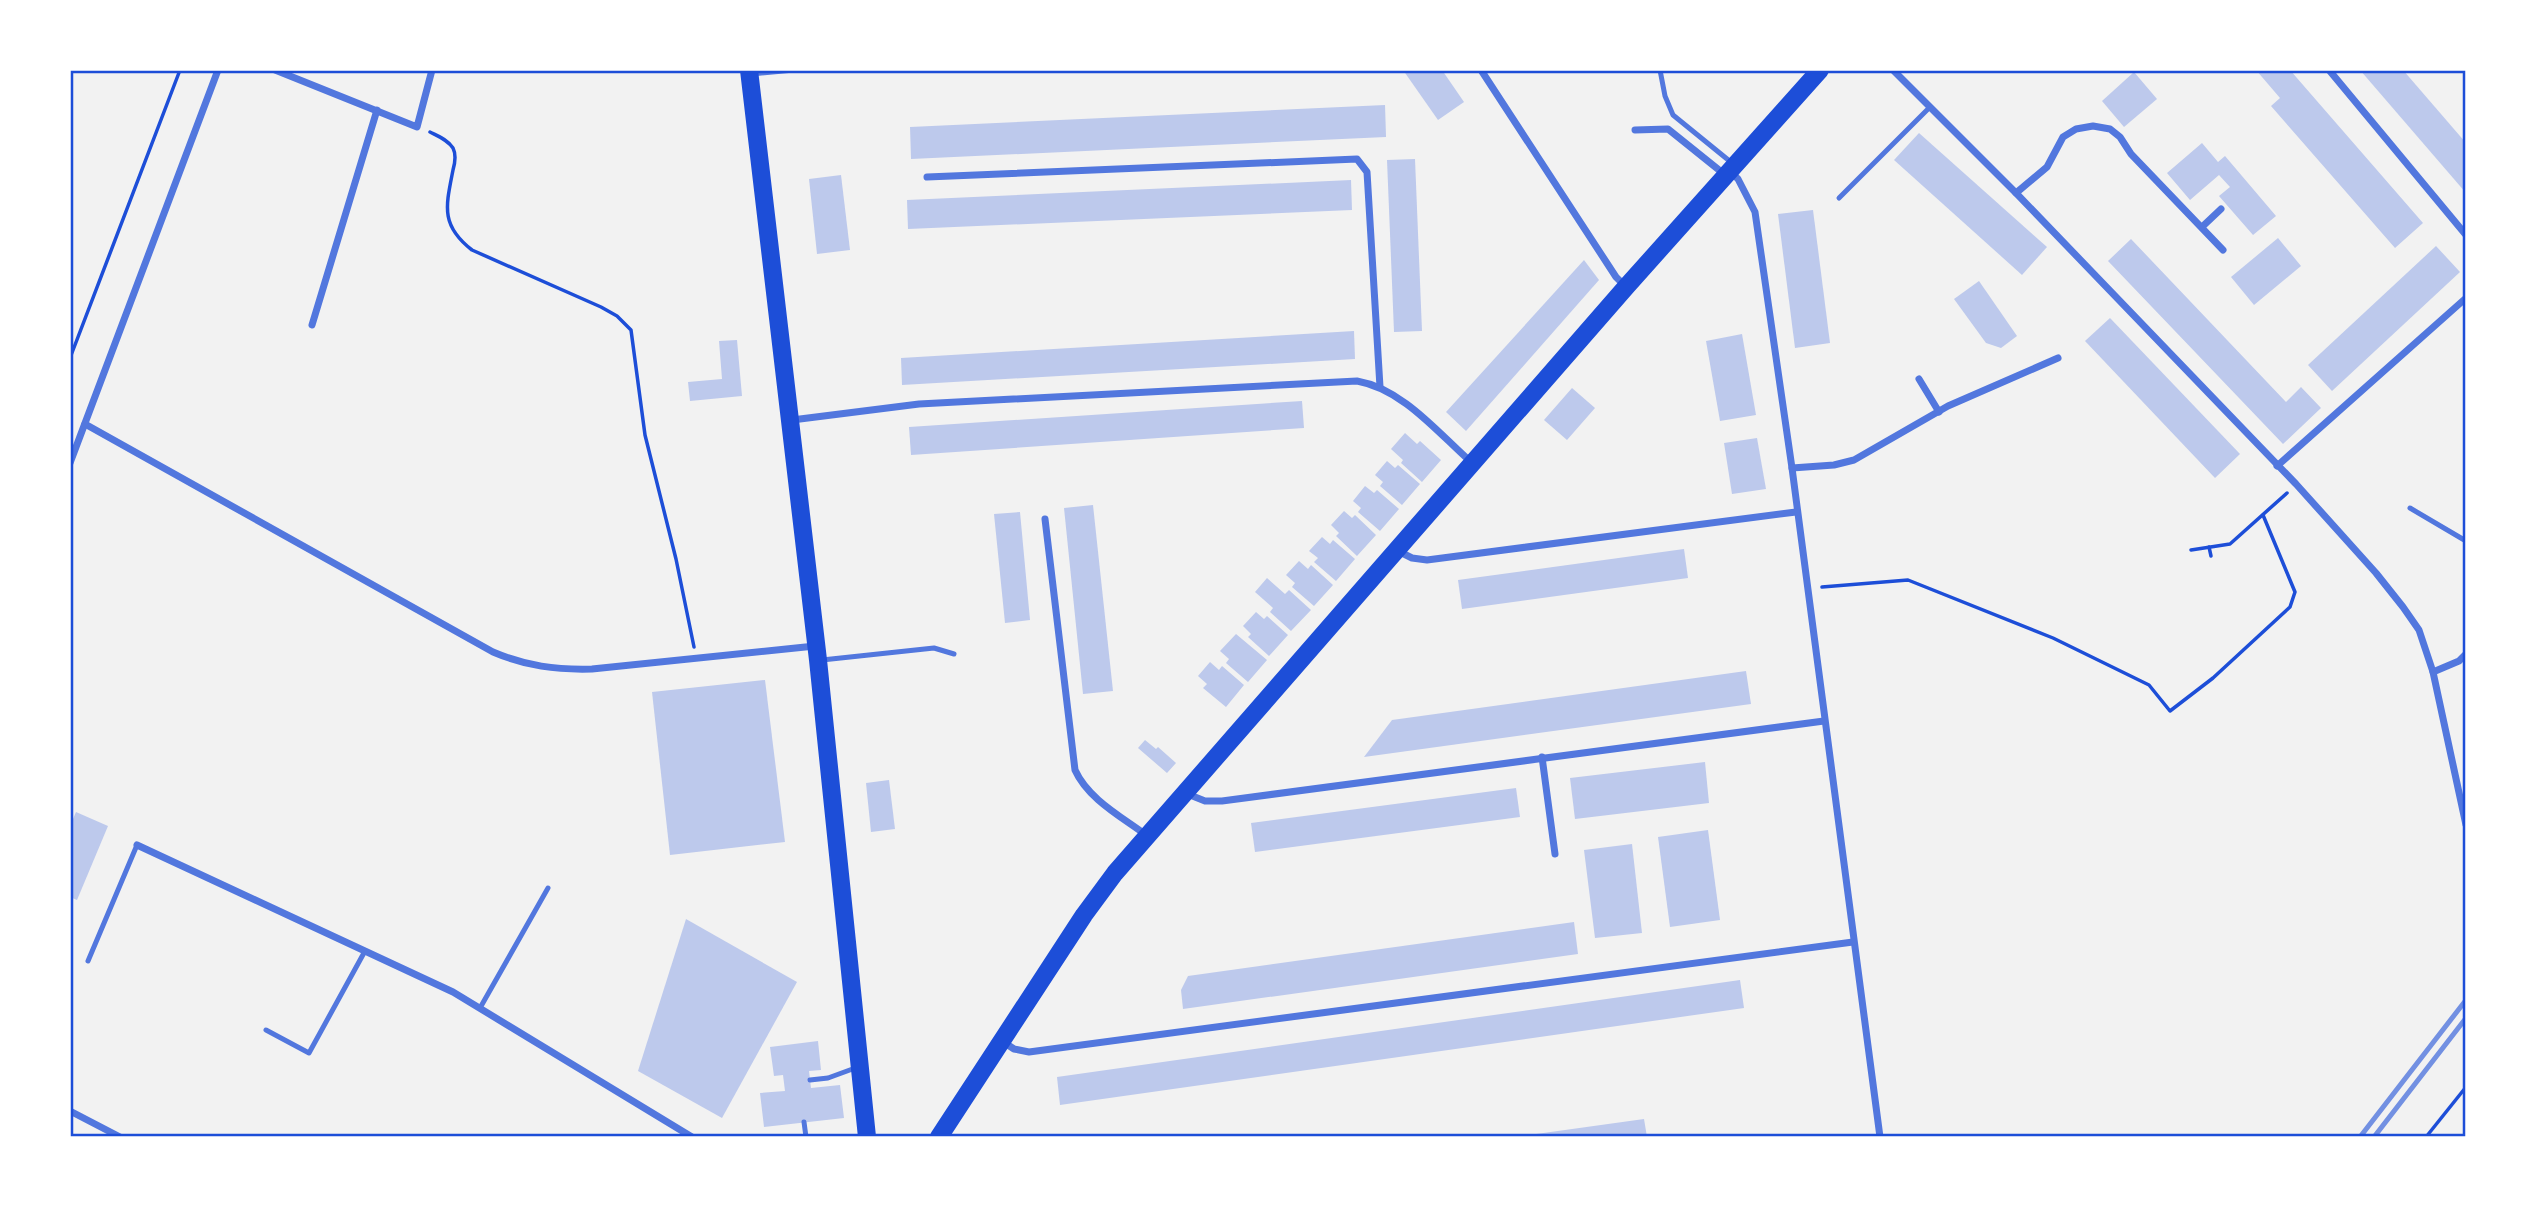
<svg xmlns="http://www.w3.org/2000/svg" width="2536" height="1207" font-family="Overpass,sans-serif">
<rect width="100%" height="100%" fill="#f2f2f2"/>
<g fill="#bdc9ec">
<polygon points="1403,70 1442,70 1464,102 1438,120"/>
<polygon points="2256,70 2290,70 2423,223 2395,248 2271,106 2280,98"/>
<polygon points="2360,70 2403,70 2466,143 2466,193"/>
<polygon points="2134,72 2157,99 2124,127 2102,101"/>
<polygon points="1385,105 1386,137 911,159 910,127"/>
<polygon points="1919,133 2047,247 2022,275 1894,160"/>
<polygon points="2202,143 2218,162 2225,156 2276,216 2253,235 2219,196 2230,187 2219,175 2190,200 2167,173"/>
<polygon points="1415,159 1422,331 1394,332 1387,160"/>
<polygon points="841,175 850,250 817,254 809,179"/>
<polygon points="1351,180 1352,210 908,229 907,200"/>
<polygon points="1813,210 1830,343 1795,348 1778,214"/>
<polygon points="2278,238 2301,266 2254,305 2231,277"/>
<polygon points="2131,239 2286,402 2301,387 2321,408 2283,444 2108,261"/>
<polygon points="2436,246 2460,272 2332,391 2308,365"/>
<polygon points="1584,260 1599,280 1466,431 1446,412"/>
<polygon points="1979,281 2017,336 2001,348 1986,343 1954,299"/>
<polygon points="2110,318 2240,454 2215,478 2085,341"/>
<polygon points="1354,331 1355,359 902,385 901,358"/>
<polygon points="1742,334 1756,415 1720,421 1706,341"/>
<polygon points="737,340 742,396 690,401 688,382 722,379 719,341"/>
<polygon points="1572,388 1595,408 1567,440 1544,420"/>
<polygon points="1302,401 1304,428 911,455 909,427"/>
<polygon points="1405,433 1417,444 1420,441 1441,460 1422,482 1401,463 1403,460 1391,449"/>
<polygon points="1757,438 1766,489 1732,494 1724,443"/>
<polygon points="1387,461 1395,468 1398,465 1420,484 1402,505 1380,486 1383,482 1375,475"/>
<polygon points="1365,486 1374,493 1377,490 1399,509 1380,531 1358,512 1361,508 1353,501"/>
<polygon points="1093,505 1113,691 1083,694 1064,508"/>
<polygon points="1344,511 1352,518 1355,515 1376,535 1357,556 1336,536 1339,533 1331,525"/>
<polygon points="1020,512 1030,620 1005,623 994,514"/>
<polygon points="1322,537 1330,544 1333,540 1355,559 1336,581 1314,562 1318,558 1309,551"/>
<polygon points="1684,549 1688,578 1462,609 1458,580"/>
<polygon points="1299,561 1308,569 1311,565 1333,585 1314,606 1292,587 1295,583 1286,575"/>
<polygon points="1267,578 1285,594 1289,590 1311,610 1291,631 1270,612 1273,608 1255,592"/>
<polygon points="1256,612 1264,619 1267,616 1288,635 1269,656 1248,637 1251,634 1243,626"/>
<polygon points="1236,634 1267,660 1248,682 1226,663 1229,659 1220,651"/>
<polygon points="1210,662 1219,670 1222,666 1244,685 1226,707 1203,688 1207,684 1198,676"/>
<polygon points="1746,671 1751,704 1364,757 1392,720"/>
<polygon points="765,680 785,842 670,855 652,692"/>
<polygon points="1145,740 1156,749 1158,747 1176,763 1167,773 1138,748"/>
<polygon points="1705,762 1709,803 1575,819 1570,778"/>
<polygon points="889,780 895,829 871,832 866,783"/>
<polygon points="1516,788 1520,817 1255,852 1251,823"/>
<polygon points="76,812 108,826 77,900 70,897 70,826"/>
<polygon points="1708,830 1720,920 1670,927 1658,837"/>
<polygon points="1632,844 1642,933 1595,938 1584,850"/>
<polygon points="686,919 797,982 722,1118 638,1071"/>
<polygon points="1574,922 1578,954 1183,1009 1181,990 1188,976"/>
<polygon points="1740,980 1744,1008 1060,1105 1057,1077"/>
<polygon points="818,1041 821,1070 809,1071 811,1088 840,1085 844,1118 764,1127 760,1093 785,1091 783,1075 774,1076 770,1047"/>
<polygon points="1644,1119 1647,1137 1529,1137 1529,1135"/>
</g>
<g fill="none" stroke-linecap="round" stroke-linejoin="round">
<g stroke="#1d4ed8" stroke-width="3.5">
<path d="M430,132C438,136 448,140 453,148C456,154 455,163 453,170C446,206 440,225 472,250L601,307L617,316L631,330L645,435L676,559L694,647"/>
<polyline points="70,358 180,70"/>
<polyline points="2209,547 2211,556"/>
<polyline points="2191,550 2230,544 2287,493"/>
<polyline points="1822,587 1908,580 2053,638 2149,685 2170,711 2213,678 2290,607 2295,592 2263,515"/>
<polyline points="2426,1137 2466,1087"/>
</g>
<g stroke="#5277de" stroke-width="5">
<polyline points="1660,70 1665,96 1673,115 1732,163"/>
<polyline points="752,74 794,70"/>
<polyline points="1839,198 1930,107"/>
<polyline points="2410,508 2466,541"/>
<polyline points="822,660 934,648 954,654"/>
<polyline points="88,961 137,845"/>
<polyline points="480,1008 548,888"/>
<polyline points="266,1030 309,1053 365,951"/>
<polyline points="810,1080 828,1078 858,1067"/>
<polyline points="804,1122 806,1137"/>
<polyline points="773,1137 774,1137"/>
</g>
<g stroke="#5277de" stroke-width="7">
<polyline points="275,70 417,127 432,70"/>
<polyline points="1481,70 1616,277 1626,287"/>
<polyline points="1893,70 2016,193 2296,484 2376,573 2403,607 2419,630 2433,672 2466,825"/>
<polyline points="2329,70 2466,235"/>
<polyline points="1635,130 1668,129 1724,174"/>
<polyline points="1730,171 1738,179 1755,212 1792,468 1880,1137"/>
<polyline points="927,177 1357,159 1367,172 1380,387"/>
<polyline points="2016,193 2047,167 2063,137 2076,129 2093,126 2110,129 2120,137 2131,154 2223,250"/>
<polyline points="2203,226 2221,209"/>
<polyline points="312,325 377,110"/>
<polyline points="1919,379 1939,412"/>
<path d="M792,420L919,404L1357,381C1403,389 1438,433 1471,462"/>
<path d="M85,424L493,652C526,666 556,670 592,669L815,646"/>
<polyline points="70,463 218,70"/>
<polyline points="2277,466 2466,298"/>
<polyline points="1792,468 1834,465 1854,460 1948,406 2058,358"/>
<path d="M1045,519L1075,770C1088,799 1122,817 1146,835"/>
<polyline points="1396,550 1412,558 1427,560 1796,512"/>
<polyline points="2433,672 2459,661 2466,654"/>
<polyline points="1542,757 1555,854"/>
<polyline points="1185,793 1205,801 1222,801 1824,721"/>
<polyline points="137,845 453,992 692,1137"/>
<polyline points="1002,1041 1014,1049 1029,1052 1853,942"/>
<polyline points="70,1111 120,1137"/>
</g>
<g stroke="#1d4ed8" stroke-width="18">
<polyline points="749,70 818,660 867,1137"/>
<polyline points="939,1137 1084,915 1115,873 1626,287 1820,70"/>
</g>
<g stroke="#7290e2" stroke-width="5">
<polyline points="2360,1137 2466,1000"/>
<polyline points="2374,1137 2466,1018"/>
</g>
</g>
<rect width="2536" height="1207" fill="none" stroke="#ffffff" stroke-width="144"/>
<rect x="72" y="72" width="2392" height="1063" fill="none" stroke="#1d4ed8" stroke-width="2.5"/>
</svg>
